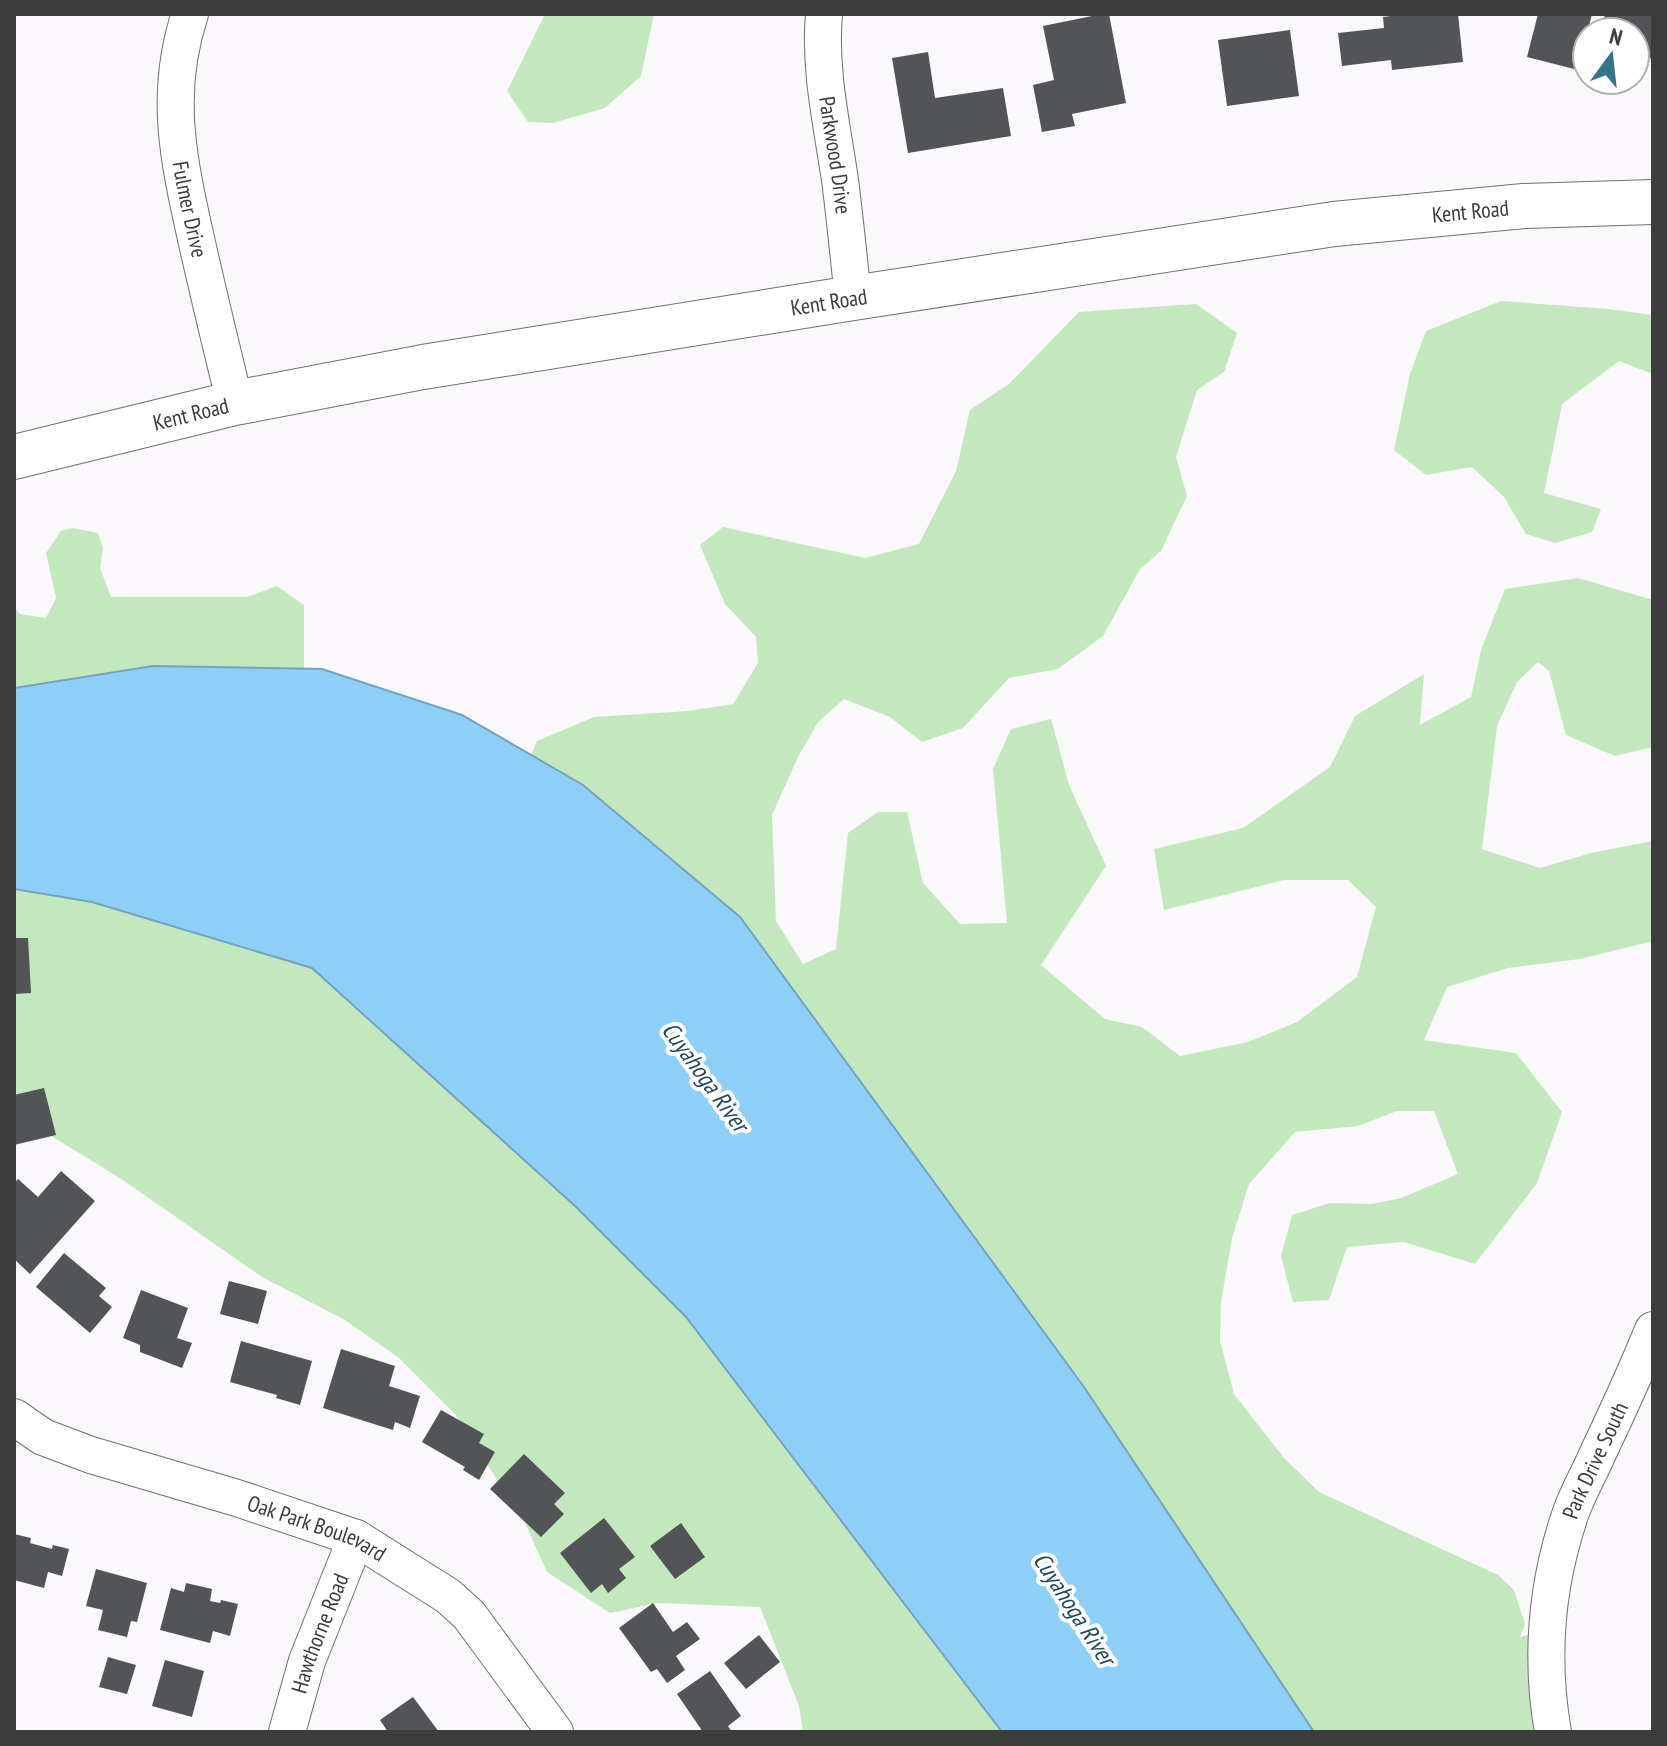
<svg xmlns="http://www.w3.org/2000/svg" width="1667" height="1746" font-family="'PT Sans Narrow',sans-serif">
<rect width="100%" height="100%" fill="#faf8fb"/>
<g fill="#c3e8bd">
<polygon points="545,14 654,14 641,76 605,108 553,123 528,122 507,91"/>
<polygon points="1501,301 1608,309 1653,315 1653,374 1619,361 1562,404 1544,493 1601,509 1592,532 1555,543 1526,534 1504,497 1472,467 1426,475 1394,450 1410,374 1426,331"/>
<polygon points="1196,304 1237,333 1224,372 1197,390 1176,457 1187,496 1161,551 1140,569 1103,636 1058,669 1009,678 963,728 922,742 890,717 844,699 818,722 798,757 772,815 776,921 803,964 836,949 848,833 878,812 907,812 923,883 960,924 1007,923 993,769 1011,729 1051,719 1069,785 1106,866 1041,965 1105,1019 1142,1027 1180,1056 1248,1042 1297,1022 1357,977 1376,907 1348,880 1284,880 1164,910 1154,849 1243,828 1330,767 1355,716 1424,674 1420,725 1471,697 1481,650 1505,589 1578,578 1653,600 1653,747 1615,756 1566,735 1549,671 1538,662 1517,682 1497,726 1482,849 1540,868 1591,853 1653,841 1653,941 1580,959 1508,968 1447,987 1424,1040 1516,1053 1562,1112 1537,1183 1475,1264 1404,1242 1347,1247 1329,1300 1293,1302 1281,1256 1292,1215 1330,1203 1372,1204 1401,1198 1458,1174 1434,1111 1397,1111 1358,1126 1295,1132 1249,1184 1232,1238 1221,1302 1220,1341 1234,1394 1284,1458 1319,1492 1498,1575 1514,1590 1525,1624 1520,1637 1531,1634 1537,1732 1314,1732 1084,1387 740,917 531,755 537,741 594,717 688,711 733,704 758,663 756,637 725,604 700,545 723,527 865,558 919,544 956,471 970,410 1009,384 1079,312"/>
<polygon points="73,528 98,533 103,548 100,568 111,597 247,597 277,586 304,605 304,669 153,666 14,688 14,607 20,614 46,618 56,598 46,553 61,531"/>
<polygon points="14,889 92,902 312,968 575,1206 686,1317 1002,1732 803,1732 799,1706 760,1607 657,1603 610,1613 547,1572 525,1523 455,1414 399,1358 345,1320 262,1277 120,1178 43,1131 14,1130"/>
</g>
<polygon fill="#8dcff7" stroke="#75a3bf" stroke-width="2" points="153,666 322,669 462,715 583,785 740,917 1084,1387 1314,1732 1002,1732 686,1317 575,1206 312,968 92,902 14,889 14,688"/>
<g fill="#535457">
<polygon points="1102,14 1109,14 1126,103 1072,114 1075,126 1042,132 1033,85 1054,80 1043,26"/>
<polygon points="1406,14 1458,14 1463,62 1392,70 1391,60 1342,66 1338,33 1384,28 1383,17"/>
<polygon points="1538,14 1592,14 1578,70 1527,57"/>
<polygon points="1605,14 1653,14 1653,59 1645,57 1648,46 1635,43 1635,32 1601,32"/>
<polygon points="1290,30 1299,96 1227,106 1218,40"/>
<polygon points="928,52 935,98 1003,88 1011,136 908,153 892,58"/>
<polygon points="14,938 28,938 31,993 14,994"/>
<polygon points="44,1088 56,1135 14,1145 14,1095"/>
<polygon points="61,1171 95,1201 30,1274 14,1259 14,1183 18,1179 38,1197"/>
<polygon points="64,1253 106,1288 99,1296 112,1307 90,1333 36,1287"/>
<polygon points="229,1281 267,1291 258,1324 220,1314"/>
<polygon points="141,1290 188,1308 177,1338 192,1343 182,1368 140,1352 140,1345 123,1338"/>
<polygon points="241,1341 312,1361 300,1405 276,1398 277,1395 230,1382"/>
<polygon points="341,1349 395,1366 389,1386 420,1396 410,1428 395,1422 393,1430 323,1408"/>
<polygon points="441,1410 484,1434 479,1443 495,1452 479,1480 463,1470 465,1467 422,1442"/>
<polygon points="524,1454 565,1493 554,1504 564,1514 541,1537 490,1489"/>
<polygon points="604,1518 635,1557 619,1569 626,1578 608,1593 602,1584 591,1593 560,1553"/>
<polygon points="681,1523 705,1557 675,1579 650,1546"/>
<polygon points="14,1534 31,1538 30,1543 52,1549 53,1545 69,1549 62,1576 48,1572 44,1588 14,1580"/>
<polygon points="96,1569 147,1583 137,1622 131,1621 127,1637 98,1630 103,1610 86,1606"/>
<polygon points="186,1583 212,1589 210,1601 220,1603 221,1600 238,1604 230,1636 213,1631 210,1643 160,1630 171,1588 184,1592"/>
<polygon points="653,1603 673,1632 687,1622 700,1639 676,1656 685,1670 667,1683 657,1669 651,1672 619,1628"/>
<polygon points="759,1635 780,1662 746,1689 724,1663"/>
<polygon points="108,1657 136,1665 127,1694 99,1687"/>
<polygon points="165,1660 204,1671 192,1717 152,1706"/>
<polygon points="710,1671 741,1716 728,1726 732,1732 703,1732 677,1694"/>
<polygon points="413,1697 439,1732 388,1732 380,1720"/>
</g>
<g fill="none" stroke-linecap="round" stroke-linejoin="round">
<defs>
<g id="minor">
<path id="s1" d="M190,14C163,95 179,162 197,243C209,296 222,350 235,403"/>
<path id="s2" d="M824,14C819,70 832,125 840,180C845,219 849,259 853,298"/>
<path id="s3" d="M14,1417L43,1437L91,1455L237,1498L356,1538L448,1596L469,1615L555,1732"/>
<path id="s4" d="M287,1732L307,1661L356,1538"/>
<path id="s5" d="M1553,1732C1540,1658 1546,1586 1570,1515C1577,1494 1589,1474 1598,1453C1617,1413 1636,1372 1653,1330"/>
</g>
<g id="primary">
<path id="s6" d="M14,457L235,403L423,367L853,298L1334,224L1524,206L1653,202"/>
</g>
</defs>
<use href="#minor" stroke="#706f72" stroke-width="38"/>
<use href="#primary" stroke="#706f72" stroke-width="46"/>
<use href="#minor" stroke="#fff" stroke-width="36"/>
<use href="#primary" stroke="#fff" stroke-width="44"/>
</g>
<g text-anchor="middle" stroke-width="8" stroke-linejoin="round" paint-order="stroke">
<g font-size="22" fill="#3d3c3d" stroke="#fff">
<text dy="8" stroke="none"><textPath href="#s2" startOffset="142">Parkwood Drive</textPath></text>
<text dy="8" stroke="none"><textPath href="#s1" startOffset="198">Fulmer Drive</textPath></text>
<text dy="8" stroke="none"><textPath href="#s6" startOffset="1478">Kent Road</textPath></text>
<text dy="8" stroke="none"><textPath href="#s6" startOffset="830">Kent Road</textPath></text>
<text dy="8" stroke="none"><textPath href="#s6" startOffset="182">Kent Road</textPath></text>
<text dy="8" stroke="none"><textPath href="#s5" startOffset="280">Park Drive South</textPath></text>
<text dy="8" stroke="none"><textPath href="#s3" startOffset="324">Oak Park Boulevard</textPath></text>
<text dy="8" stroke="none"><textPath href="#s4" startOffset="104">Hawthorne Road</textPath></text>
</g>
<g font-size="24" font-style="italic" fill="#22485d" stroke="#fff">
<text transform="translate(705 1077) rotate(54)" y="8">Cuyahoga River</text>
<text transform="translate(1074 1609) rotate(57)" y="8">Cuyahoga River</text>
</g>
</g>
<rect width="1667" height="1746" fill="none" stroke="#3d3c3d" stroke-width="32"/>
<g transform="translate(1611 56) rotate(15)"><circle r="38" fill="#ffffff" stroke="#b1b1b1" stroke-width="2"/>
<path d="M0-6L14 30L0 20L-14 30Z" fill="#337487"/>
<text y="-12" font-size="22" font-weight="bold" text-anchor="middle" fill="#3d3c3d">N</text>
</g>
</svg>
